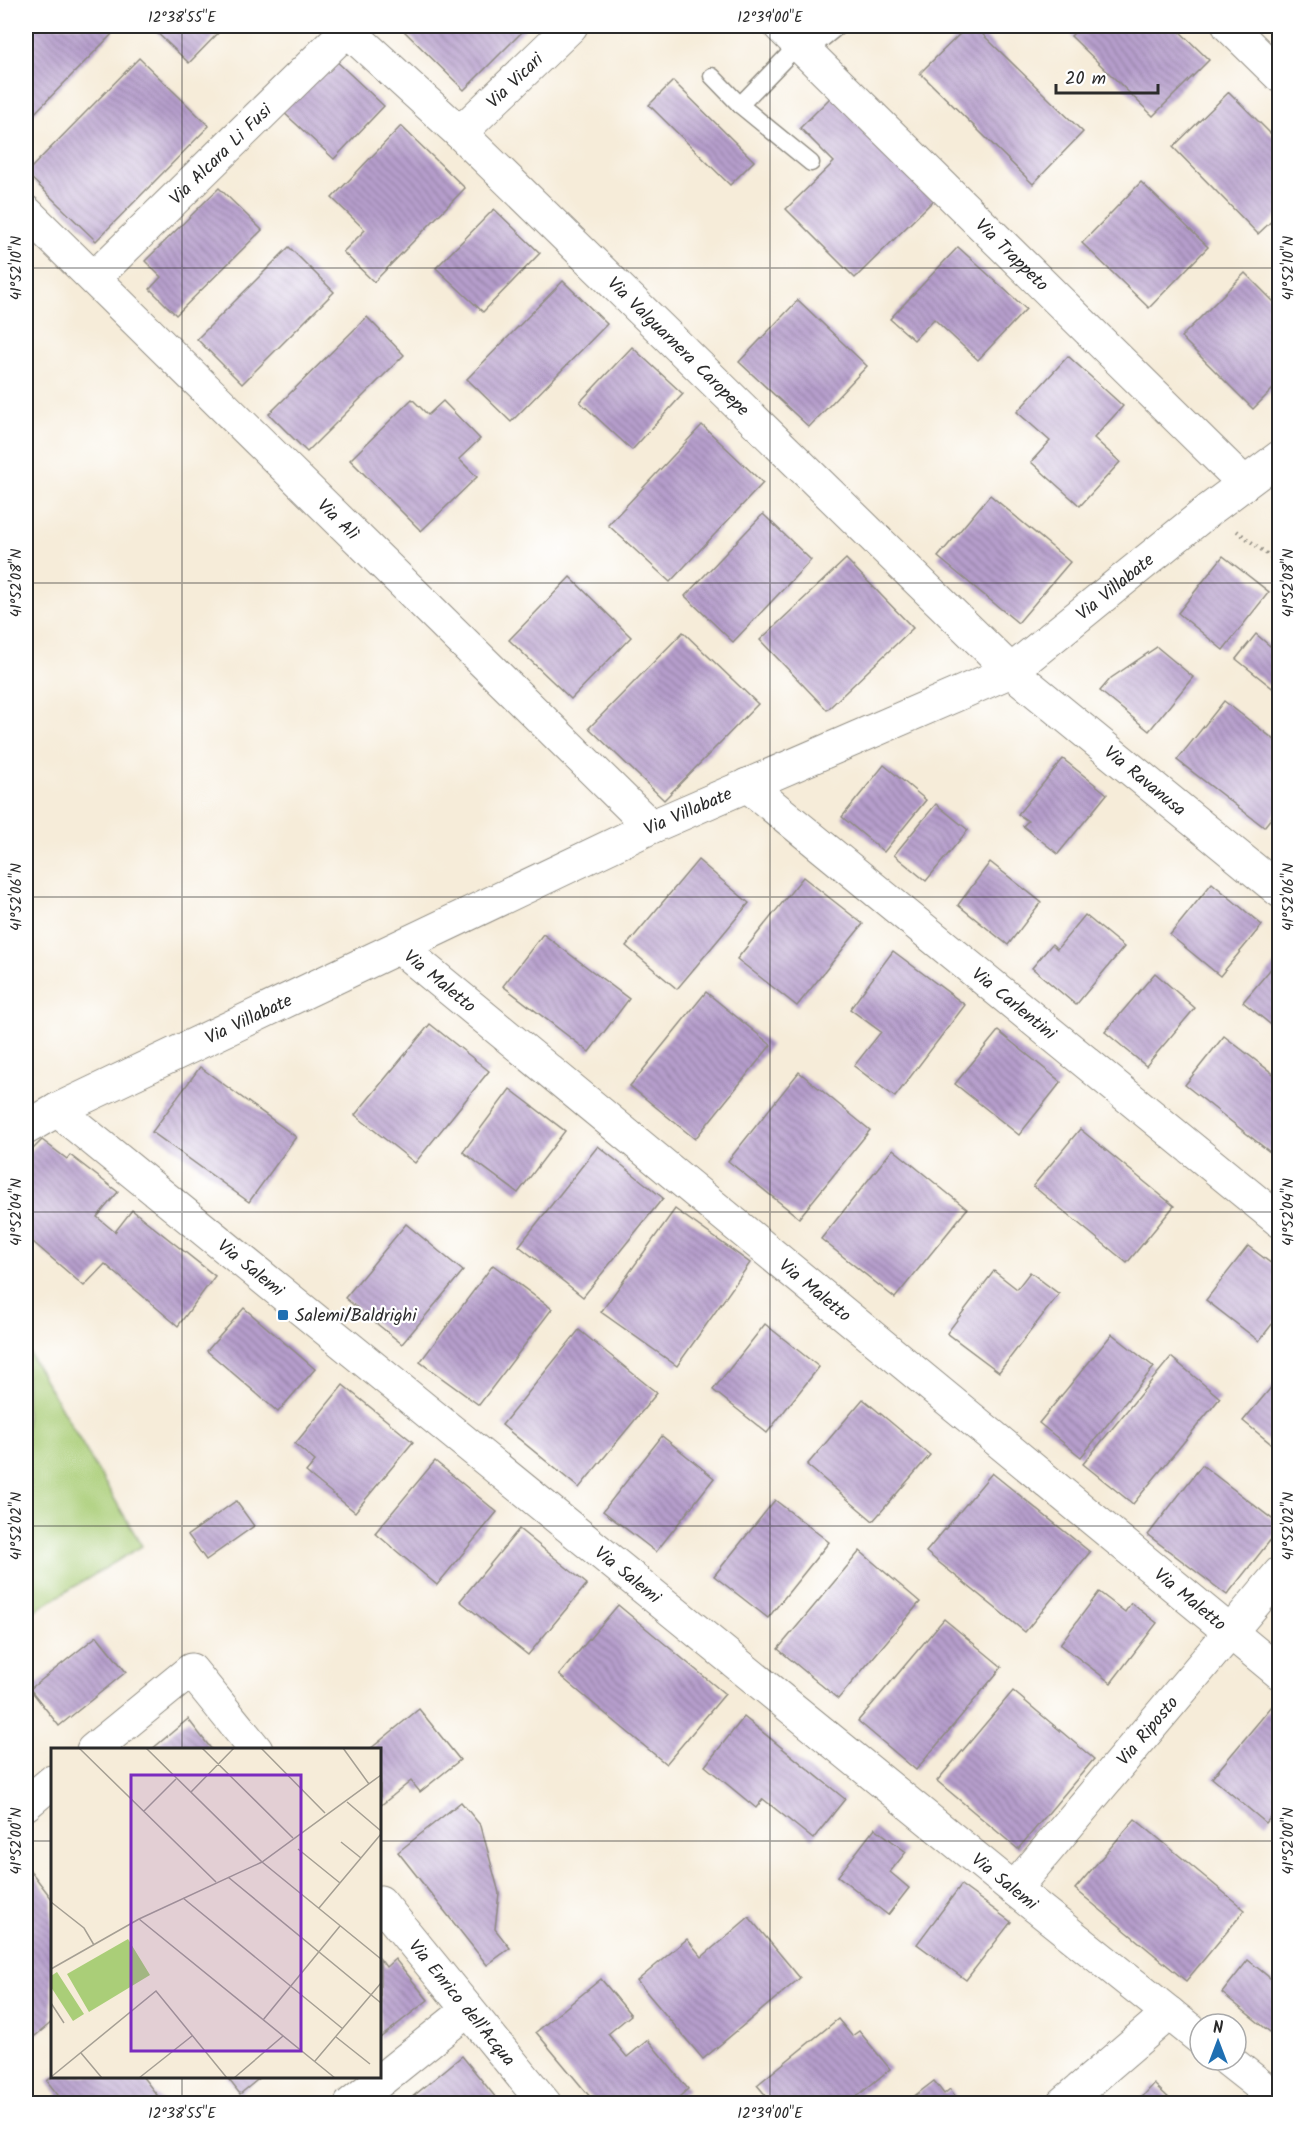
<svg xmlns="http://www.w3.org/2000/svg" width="1305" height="2129" font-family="Kalam,sans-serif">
<defs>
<pattern id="building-back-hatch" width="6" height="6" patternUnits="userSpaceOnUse" patternTransform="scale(1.5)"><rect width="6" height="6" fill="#b69ecc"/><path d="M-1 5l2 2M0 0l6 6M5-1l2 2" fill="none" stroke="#9481a6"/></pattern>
</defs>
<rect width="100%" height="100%" fill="#fff"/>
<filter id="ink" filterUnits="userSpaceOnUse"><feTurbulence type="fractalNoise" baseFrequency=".0167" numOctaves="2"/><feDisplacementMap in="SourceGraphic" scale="12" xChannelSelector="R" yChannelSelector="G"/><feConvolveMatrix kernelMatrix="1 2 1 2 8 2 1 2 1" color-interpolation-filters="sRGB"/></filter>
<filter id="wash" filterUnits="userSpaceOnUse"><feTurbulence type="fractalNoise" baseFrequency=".008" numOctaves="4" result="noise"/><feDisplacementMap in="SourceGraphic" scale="24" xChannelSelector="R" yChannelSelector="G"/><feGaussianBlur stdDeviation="1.35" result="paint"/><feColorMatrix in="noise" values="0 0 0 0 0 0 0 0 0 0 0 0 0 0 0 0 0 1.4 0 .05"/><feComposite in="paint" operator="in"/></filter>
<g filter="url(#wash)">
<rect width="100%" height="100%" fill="#f6ecd9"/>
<polygon fill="#aace78" stroke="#6a7c52" stroke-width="1.5" points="26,1348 142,1546 26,1616"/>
<g id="blocks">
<g fill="url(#building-back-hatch)">
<polygon points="26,26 107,26 114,32 26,122"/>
<polygon points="150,26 225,26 189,63"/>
<polygon points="399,26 528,26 464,90"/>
<polygon points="968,26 974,26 1083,132 1033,184 920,73"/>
<polygon points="1081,26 1174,26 1209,60 1153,116 1071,36"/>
<polygon points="332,57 384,106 334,159 281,110"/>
<polygon points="139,58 209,126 96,241 26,173"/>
<polygon points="673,81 754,161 730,185 649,105"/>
<polygon points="1229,92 1280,143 1280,213 1258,234 1173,147"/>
<polygon points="833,95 936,198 855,278 786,209 834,162 800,128"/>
<polygon points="401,126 465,188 374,282 343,252 365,230 332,198"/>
<polygon points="1141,182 1208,247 1149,308 1082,243"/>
<polygon points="219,188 262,230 176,315 150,289 161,277 145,261"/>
<polygon points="494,209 540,253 483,312 436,268"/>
<polygon points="289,247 334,292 242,384 197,339"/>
<polygon points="958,247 1026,309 978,360 934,319 914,340 890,319"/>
<polygon points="1245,273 1280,308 1280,382 1253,409 1181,337"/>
<polygon points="563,281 607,324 511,422 467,379"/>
<polygon points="798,300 867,366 809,427 739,362"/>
<polygon points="367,317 404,355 307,452 269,414"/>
<polygon points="632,347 683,394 632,450 580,402"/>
<polygon points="1068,356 1123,406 1094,438 1120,462 1080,506 1031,462 1050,441 1017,412"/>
<polygon points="412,399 428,415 443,401 480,439 459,459 477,477 421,531 350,460"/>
<polygon points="702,425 763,483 670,582 608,525"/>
<polygon points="990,495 1070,562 1018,623 938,557"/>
<polygon points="763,514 811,560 733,642 685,596"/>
<polygon points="1223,556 1269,592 1223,650 1178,613"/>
<polygon points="846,559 913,628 827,710 760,640"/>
<polygon points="570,577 631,637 571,699 509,640"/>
<polygon points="683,632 758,704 664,800 589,728"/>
<polygon points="1256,634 1270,646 1280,634 1280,694 1236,659"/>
<polygon points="1157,647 1193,677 1149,731 1100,691 1111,678"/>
<polygon points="1224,701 1280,744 1280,807 1264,827 1177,760"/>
<polygon points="1063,759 1107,794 1058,854 1023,826 1028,821 1018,814"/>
<polygon points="884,765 926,800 884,852 842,817"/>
<polygon points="936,804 968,830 926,881 894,855"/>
<polygon points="698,860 749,903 677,989 626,946"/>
<polygon points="990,862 1041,902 1008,945 958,905"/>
<polygon points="803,877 863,924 797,1006 737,959"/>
<polygon points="1212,883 1262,925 1220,976 1170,935"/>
<polygon points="1085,915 1124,947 1076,1005 1032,968 1052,944 1057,949"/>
<polygon points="543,934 629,999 589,1052 503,986"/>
<polygon points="893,951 965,1005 895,1097 854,1066 881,1032 850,1009"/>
<polygon points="1280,958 1280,1032 1243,1002"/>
<polygon points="1155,973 1195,1008 1146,1066 1105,1032"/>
<polygon points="706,992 771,1045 695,1139 630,1086"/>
<polygon points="430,1024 489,1071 415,1163 355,1115"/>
<polygon points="998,1031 1061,1082 1019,1135 955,1084"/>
<polygon points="1224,1036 1280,1079 1280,1160 1185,1085"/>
<polygon points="200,1067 296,1137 249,1202 152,1132"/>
<polygon points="799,1072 870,1130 799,1218 728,1161"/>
<polygon points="510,1089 565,1131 518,1193 463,1152"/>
<polygon points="1080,1129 1174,1206 1127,1263 1033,1186"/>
<polygon points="42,1140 67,1159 70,1155 118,1192 97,1217 115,1232 132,1210 215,1276 178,1326 105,1264 84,1286 26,1236 26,1156"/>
<polygon points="598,1146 663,1198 583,1297 519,1246"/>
<polygon points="893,1149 967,1209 895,1298 821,1239"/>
<polygon points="675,1209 750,1263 677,1366 601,1312"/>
<polygon points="406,1224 463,1271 402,1344 345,1298"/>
<polygon points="1248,1246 1280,1270 1280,1314 1259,1341 1206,1300"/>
<polygon points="493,1265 552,1309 479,1405 420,1362"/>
<polygon points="994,1271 1017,1289 1030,1272 1059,1294 999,1372 947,1333"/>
<polygon points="244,1308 315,1369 278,1412 207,1351"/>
<polygon points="765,1324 819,1367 767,1433 713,1390"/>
<polygon points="579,1330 657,1393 579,1488 502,1425"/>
<polygon points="1112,1334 1154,1367 1081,1457 1039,1423"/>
<polygon points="1171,1357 1220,1398 1133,1504 1083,1464"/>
<polygon points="1280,1377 1280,1451 1243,1421"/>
<polygon points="343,1385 413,1442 355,1512 306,1472 315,1461 295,1444"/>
<polygon points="863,1399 930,1455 873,1521 807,1465"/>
<polygon points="662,1436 714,1478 656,1552 603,1511"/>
<polygon points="435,1461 497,1512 437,1585 375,1533"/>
<polygon points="1202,1465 1280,1525 1280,1528 1227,1595 1148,1535"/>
<polygon points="992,1473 1090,1552 1025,1632 926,1552"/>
<polygon points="775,1500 829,1542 768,1618 714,1576"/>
<polygon points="236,1501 254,1526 206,1560 188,1535"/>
<polygon points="519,1529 587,1584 528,1655 460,1601"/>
<polygon points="860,1551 920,1602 838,1699 778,1649"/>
<polygon points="1099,1592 1125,1612 1131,1603 1157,1623 1111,1683 1060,1644"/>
<polygon points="618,1605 725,1694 666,1764 559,1675"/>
<polygon points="944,1619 1002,1667 916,1770 858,1721"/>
<polygon points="97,1636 126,1672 59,1726 30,1689"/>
<polygon points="1013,1691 1094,1759 1018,1849 937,1781"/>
<polygon points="1272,1706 1280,1713 1280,1806 1266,1823 1212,1778"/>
<polygon points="419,1709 460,1760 420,1792 411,1781 380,1806 380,1750 369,1750"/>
<polygon points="744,1717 845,1799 813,1839 763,1799 756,1808 705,1766"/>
<polygon points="188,1719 212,1750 151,1750"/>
<polygon points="461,1802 481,1826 499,1893 495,1929 510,1948 487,1965 398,1852"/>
<polygon points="1135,1819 1245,1910 1186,1981 1075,1889"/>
<polygon points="875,1828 906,1852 890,1872 909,1888 888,1915 838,1876"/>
<polygon points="26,1865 52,1899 52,2022 35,2036 26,2024"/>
<polygon points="961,1885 1011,1922 966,1980 917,1944"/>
<polygon points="749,1917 800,1978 703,2059 637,1981 687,1939 702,1957"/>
<polygon points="380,1959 386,1967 395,1959 428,2000 380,2038"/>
<polygon points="1248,1960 1280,1986 1280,2040 1222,1993"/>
<polygon points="601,1979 631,2015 608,2034 627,2057 648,2040 688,2089 671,2104 596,2104 536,2032"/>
<polygon points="838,2019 852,2036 859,2031 890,2069 848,2104 773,2104 757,2085"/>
<polygon points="462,2056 501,2104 413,2104 410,2099"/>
<polygon points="53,2076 142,2076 164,2104 65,2104 47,2081"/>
<polygon points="226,2076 262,2076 240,2094"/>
<polygon points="934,2081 944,2094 950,2089 961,2104 904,2104"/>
<polygon points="1154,2084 1175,2104 1136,2104"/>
</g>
</g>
</g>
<g filter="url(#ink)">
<use href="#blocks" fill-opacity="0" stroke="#908c82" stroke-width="1.5"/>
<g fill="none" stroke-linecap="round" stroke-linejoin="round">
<defs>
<g id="lane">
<polyline points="807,51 838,26"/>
<polyline points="712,76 740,105 811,163"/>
<polyline points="740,105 799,44"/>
</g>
<g id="street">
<path id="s1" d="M343,26L460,133L1011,671L1280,891"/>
<path id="s2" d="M780,26L1244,483"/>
<polyline points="1229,26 1280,76"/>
<path id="s3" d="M460,133L571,26"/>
<path id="s4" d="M26,212L651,827"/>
<path id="s5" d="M94,278L347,30"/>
<path id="s6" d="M747,785L1280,1221"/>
<path id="s7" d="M400,948L1280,1673"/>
<path id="s8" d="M57,1110L1014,1889L1200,2038"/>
<path id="s9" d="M26,1128L57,1110L651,827L1011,671L1209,510L1280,457"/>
<polyline points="93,1750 191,1670 256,1750"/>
<polyline points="26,1804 52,1782"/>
<path id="s10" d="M1014,1889L1280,1573"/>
<path id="s11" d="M380,1902L545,2104"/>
<polyline points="1228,2060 1280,2101"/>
<polyline points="351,2104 468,2010"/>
<polyline points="1063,2104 1169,2013"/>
</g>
</defs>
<use href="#lane" stroke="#908c82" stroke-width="19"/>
<use href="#street" stroke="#908c82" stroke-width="35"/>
<polyline stroke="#908c82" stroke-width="4" stroke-dasharray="1.5 4.5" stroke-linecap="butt" points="1237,531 1280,564"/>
<use href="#lane" stroke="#fff" stroke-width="16"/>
<use href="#street" stroke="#fff" stroke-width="33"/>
</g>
</g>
<path fill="none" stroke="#2b2b2b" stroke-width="1.5" stroke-opacity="0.45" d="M182,26V1750M770,26V2104M26,268H1280M26,583H1280M26,897H1280M26,1212H1280M26,1526H1280M26,1841H52M380,1841H1280M182,2076V2104"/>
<rect fill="#1f6fb2" stroke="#fff" stroke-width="2" x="277" y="1309" width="12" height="12" rx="3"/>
<g text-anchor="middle" stroke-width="4.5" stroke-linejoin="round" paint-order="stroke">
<g font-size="18" fill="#2b2b2b" stroke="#fff">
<text dy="6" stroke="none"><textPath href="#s3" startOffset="76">Via Vicari</textPath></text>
<text dy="6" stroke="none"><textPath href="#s5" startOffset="177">Via Alcara Li Fusi</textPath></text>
<text dy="6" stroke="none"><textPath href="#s2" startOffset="326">Via Trappeto</textPath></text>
<text dy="6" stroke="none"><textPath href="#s1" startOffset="464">Via Valguarnera Caropepe</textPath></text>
<text dy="6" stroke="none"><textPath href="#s4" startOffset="438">Via Alì</textPath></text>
<text dy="6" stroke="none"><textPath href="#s9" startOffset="1220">Via Villabate</textPath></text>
<text dy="6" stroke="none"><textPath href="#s1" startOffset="1102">Via Ravanusa</textPath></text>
<text dy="6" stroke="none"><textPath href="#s9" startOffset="734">Via Villabate</textPath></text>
<text dy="6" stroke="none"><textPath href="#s7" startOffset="52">Via Maletto</textPath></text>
<text dy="6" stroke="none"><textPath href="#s6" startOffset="345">Via Carlentini</textPath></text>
<text dy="6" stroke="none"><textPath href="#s9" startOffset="248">Via Villabate</textPath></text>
<text dy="6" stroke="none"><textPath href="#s8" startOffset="250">Via Salemi</textPath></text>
<text dy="6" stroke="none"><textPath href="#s7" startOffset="538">Via Maletto</textPath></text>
<text dy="6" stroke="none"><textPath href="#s8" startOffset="736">Via Salemi</textPath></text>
<text dy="6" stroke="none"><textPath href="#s7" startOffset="1024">Via Maletto</textPath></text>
<text dy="6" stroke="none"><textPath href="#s10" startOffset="207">Via Riposto</textPath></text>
<text dy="6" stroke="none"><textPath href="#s8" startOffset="1222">Via Salemi</textPath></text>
<text dy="6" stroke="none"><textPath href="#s11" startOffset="130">Via Enrico dell'Acqua</textPath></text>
</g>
<g font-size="18" fill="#2b2b2b" stroke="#fff" text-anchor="start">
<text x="295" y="1321">Salemi/Baldrighi</text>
</g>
</g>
<g transform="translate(51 1748)">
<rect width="330" height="330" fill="#f6ecd9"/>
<path d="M77,191L99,227L38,264L16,226ZM6,224L33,266L22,273L0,239V228Z" fill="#aace78"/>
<path fill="none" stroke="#a59f93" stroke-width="1.5" d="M28,0L165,134M95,0L211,114L330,211M151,0L242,90M210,0L274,65M292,0L318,36M140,44L183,0M296,54L330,83M93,63L125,31M290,94L310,110M247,101L289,135M177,129L330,255M132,150L292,281M0,154L33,180L43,197M268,160L330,86M88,171L284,330M0,221L88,171L211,114L330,27M0,255L13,275M212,272L289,178M285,289L319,316M30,305L51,330M264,313L330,235M0,329L105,243L176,330M88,330L141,288M183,330L232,288"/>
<path fill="#7b2cbf" fill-opacity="0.15" stroke="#7b2cbf" stroke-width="3" d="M80,27H250V303H80Z"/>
<rect width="330" height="330" fill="none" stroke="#2b2b2b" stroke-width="3"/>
</g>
<rect width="1305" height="2129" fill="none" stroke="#fff" stroke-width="66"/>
<g transform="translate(1218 2042)"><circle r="28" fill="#ffffff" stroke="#aaaaaa" stroke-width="1.5"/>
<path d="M0-4.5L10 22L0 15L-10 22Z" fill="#1f6fb2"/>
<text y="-9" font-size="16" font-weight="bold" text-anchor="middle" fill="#2b2b2b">N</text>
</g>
<path d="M1056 84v9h102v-9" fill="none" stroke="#2b2b2b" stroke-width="3"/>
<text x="1065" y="84" font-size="18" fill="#2b2b2b" stroke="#ffffff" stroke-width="4.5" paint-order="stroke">20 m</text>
<rect x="33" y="33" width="1239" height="2063" fill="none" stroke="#2b2b2b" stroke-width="2"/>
<g font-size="15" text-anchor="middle" fill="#2b2b2b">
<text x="182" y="22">12°38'55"E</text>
<text x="770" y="22">12°39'00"E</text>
<text transform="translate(16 268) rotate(-90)" y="5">41°52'10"N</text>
<text transform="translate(1288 268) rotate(-90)" y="5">41°52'10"N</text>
<text transform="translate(16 583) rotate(-90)" y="5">41°52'08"N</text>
<text transform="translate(1288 583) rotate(-90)" y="5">41°52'08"N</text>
<text transform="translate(16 897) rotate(-90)" y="5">41°52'06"N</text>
<text transform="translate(1288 897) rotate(-90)" y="5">41°52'06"N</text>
<text transform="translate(16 1212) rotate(-90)" y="5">41°52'04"N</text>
<text transform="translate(1288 1212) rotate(-90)" y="5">41°52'04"N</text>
<text transform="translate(16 1526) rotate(-90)" y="5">41°52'02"N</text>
<text transform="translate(1288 1526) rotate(-90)" y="5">41°52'02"N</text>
<text transform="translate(16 1841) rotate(-90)" y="5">41°52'00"N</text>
<text transform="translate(1288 1841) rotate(-90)" y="5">41°52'00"N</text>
<text x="182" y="2118">12°38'55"E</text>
<text x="770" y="2118">12°39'00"E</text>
</g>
</svg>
